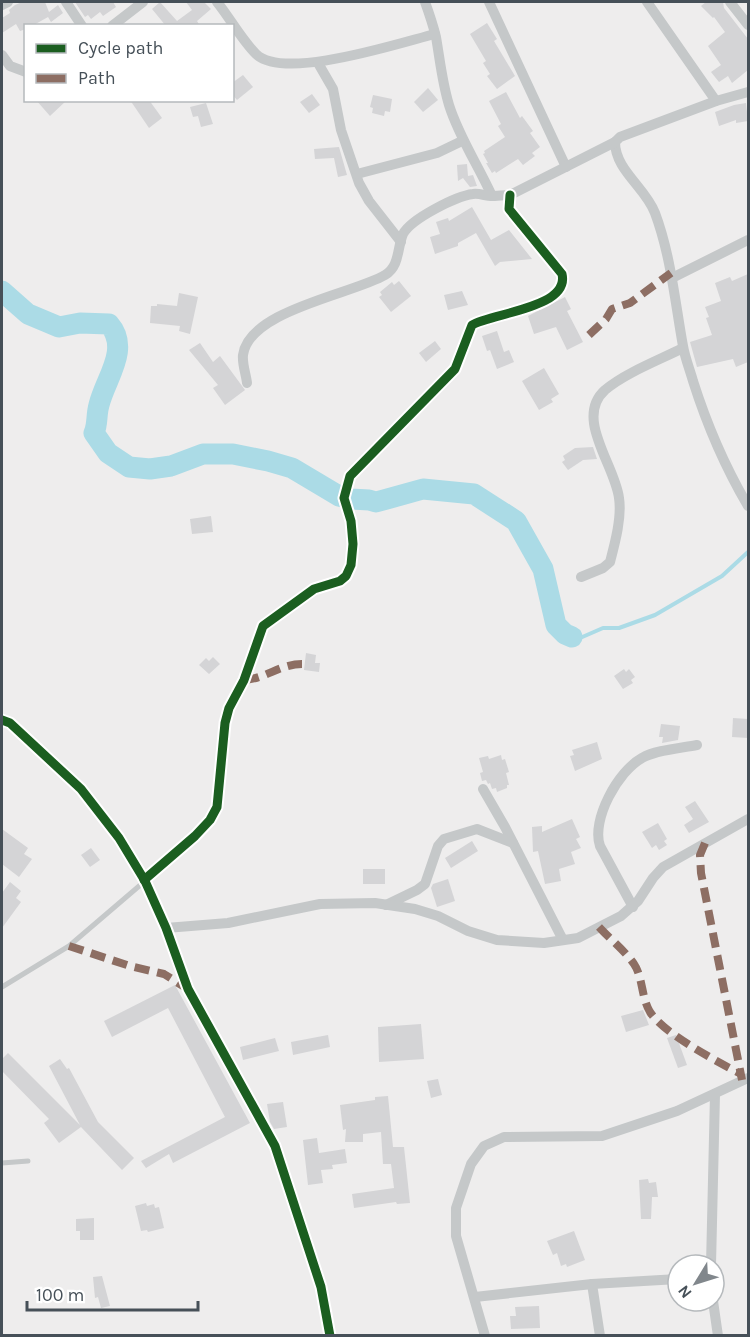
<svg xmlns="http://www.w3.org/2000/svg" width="750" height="1337" font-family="Karla,sans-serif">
<rect width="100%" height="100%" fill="#eeeded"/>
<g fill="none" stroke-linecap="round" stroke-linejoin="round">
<polyline stroke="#abdbe6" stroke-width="4" points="572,637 580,638 603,628 619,628 655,615 722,576 748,552"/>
<path stroke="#abdbe6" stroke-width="21" d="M2,291L28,314L59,327L80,323L109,324C131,349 105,379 99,405C96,415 98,424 94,433L108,453L129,467L150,469L171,466L203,454H233L268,461L292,468L339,496L351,499L369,500L376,502L423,489L474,494L516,521L543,569L556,625L565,634L572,637"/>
</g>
<g fill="#d4d4d6">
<polygon points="22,2 45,2 49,12 58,5 63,13 51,22 48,17 32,26 26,26 26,29 20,31 16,24 2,33 2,18 10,13 9,10 15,5"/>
<polygon points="75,2 113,2 116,7 103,16 100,12 91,19 88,15 85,17"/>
<polygon points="160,2 177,21 192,10 186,2 204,2 211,9 197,21 200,26 166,26 152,9"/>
<polygon points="706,2 723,2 724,8 748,39 748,70 732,83 728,76 719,82 711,72 721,65 708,46 725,32 714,17 713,18 701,6"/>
<polygon points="487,23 497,39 494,41 515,76 497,89 487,76 490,74 483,63 486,61 470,34"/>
<polygon points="243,75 253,87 237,100 232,94 232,83"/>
<polygon points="428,88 438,100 423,112 414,102"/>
<polygon points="506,92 520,118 522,116 533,131 530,133 540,147 532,153 535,156 523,165 518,159 496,173 495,171 492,173 486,163 488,163 483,154 485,153 484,151 505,137 498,126 501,124 489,101"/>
<polygon points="312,94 320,105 309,113 300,102"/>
<polygon points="373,95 392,99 390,112 385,111 384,116 372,113 373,108 370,107"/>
<polygon points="36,100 67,100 50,116"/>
<polygon points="130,100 149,100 162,118 149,128"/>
<polygon points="206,103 213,124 201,127 198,116 193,117 190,107"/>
<polygon points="746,103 748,121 736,123 736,120 719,126 715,112 734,105"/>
<polygon points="339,147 347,175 338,177 334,158 315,159 314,149"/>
<polygon points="467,164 468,176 473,175 477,186 470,187 463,178 458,181 457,165"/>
<polygon points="472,207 491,240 509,230 532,259 500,262 495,266 476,233 458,243 458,246 435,254 430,237 440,234 436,222 448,218 449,221"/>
<polygon points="748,274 748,362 736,367 733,359 697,367 690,342 712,335 706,318 709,317 705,307 721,301 715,283 730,277 732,281"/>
<polygon points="399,281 411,296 391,312 379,297 382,295 380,292 392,282 394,285"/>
<polygon points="462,291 468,305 448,310 444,295"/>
<polygon points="179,293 198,297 190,334 179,331 180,326 150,323 151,306 157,306 157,304 177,306"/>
<polygon points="565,297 571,309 567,311 583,342 567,350 556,327 534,334 528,316"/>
<polygon points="497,331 504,352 509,350 514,362 497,369 490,350 487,351 482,336"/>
<polygon points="435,341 441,349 426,362 419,353"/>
<polygon points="200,343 213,362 220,356 245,390 225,405 213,388 218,385 189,350"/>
<polygon points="544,368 559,394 551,399 553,402 539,410 522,381"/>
<polygon points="593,447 597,459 583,460 568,470 562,462 565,460 563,456 575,448"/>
<polygon points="211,516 213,532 192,534 190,519"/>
<polygon points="306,653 316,655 315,663 320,663 319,672 304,670"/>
<polygon points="213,657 220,664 209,674 199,665 206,658 209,661"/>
<polygon points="624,669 626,672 629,669 635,677 631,680 633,683 623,689 614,676"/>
<polygon points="733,718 748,719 748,738 732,737"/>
<polygon points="661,724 680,726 678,740 662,743 663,737 659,737"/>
<polygon points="597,742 602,759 575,771 570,756 574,755 572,750"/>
<polygon points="501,755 502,760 505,759 509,772 506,773 509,785 507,785 507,788 497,792 496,788 492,789 490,783 488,784 486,780 482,781 480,773 483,772 479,758 488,756 489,759"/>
<polygon points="695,801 709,822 689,833 684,825 693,819 685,807"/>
<polygon points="572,819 580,837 576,839 581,848 571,852 575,864 559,869 561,881 545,884 538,851 533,852 532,827 542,826 542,832"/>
<polygon points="658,823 667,839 664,841 667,845 659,850 656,845 652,848 642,832"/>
<polygon points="2,829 28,848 24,854 32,859 19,877 2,864"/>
<polygon points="472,841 478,851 451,868 445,858"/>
<polygon points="91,848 100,860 90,867 81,855"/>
<rect x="363" y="869" width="22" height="15"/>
<polygon points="448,879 455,901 437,907 431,888 433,884"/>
<polygon points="10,882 21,891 16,898 21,902 2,928 2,893"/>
<polygon points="175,985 250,1123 173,1163 169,1154 146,1168 141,1161 225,1117 168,1008 112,1037 104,1021"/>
<polygon points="643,1010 649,1025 626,1032 621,1016"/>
<polygon points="421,1024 424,1059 379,1062 378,1027"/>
<polygon points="328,1035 330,1047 293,1055 291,1042"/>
<polygon points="676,1035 687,1065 678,1068 667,1038"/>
<polygon points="275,1038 279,1051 243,1060 240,1047"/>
<polygon points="8,1053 80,1125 49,1066 60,1059 67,1069 69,1068 98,1122 134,1158 122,1170 81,1127 59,1143 44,1123 49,1119 2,1071 2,1059"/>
<polygon points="438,1079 442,1095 431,1098 427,1081"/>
<polygon points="388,1096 393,1147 404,1147 410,1203 397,1204 396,1202 354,1208 352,1194 394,1188 391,1164 383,1164 381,1132 363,1134 363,1142 345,1142 346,1129 343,1130 340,1105 375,1100 375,1097"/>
<polygon points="283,1102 287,1127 274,1129 270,1122 267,1104"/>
<polygon points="317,1138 319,1153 345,1149 347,1163 332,1165 333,1169 321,1170 323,1183 308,1185 303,1140"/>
<polygon points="648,1179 649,1183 656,1182 658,1197 652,1197 651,1219 641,1219 639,1180"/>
<polygon points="146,1203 147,1206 154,1204 155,1208 159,1207 164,1228 148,1232 147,1230 141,1231 135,1206"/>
<polygon points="94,1218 94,1240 80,1240 80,1231 76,1231 76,1219"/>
<polygon points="574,1231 585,1260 567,1267 566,1264 561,1266 557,1253 553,1255 547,1241"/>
<polygon points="102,1276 110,1306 101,1308 98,1297 95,1298 93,1277"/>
<polygon points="539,1306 540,1328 511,1329 510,1316 516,1316 515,1307"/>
</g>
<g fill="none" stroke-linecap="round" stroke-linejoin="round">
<g stroke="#c5c8c9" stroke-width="5">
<polyline points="2,987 69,946 145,881"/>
<polyline points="2,1163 28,1161"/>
</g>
<g stroke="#c5c8c9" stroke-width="10">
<polyline points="66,2 82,26"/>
<path d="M217,2C230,18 241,39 256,54C284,81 399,43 435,34"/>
<path d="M425,2C429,13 433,25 436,37C440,60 442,82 449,105C459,137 478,165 492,196"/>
<polyline points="489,2 566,167"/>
<polyline points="647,2 716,101"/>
<polyline points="730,2 748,25"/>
<polyline points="2,5 8,2"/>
<polyline points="112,26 143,2"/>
<polyline points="2,55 10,66 26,72"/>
<polyline points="318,63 333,89 341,130 359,183 369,201 401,242"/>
<path d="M748,92L716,101L620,137L615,142C615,170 646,188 655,213C671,256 675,302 683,346C685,358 690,370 693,381C707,425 725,467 748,506"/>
<polyline points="357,174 437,153 462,141"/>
<polyline points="672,278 748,240"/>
<path d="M247,383C246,374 242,364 243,355C249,310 353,294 385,275C400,266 397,248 403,234C411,219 456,196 473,194C479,193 486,196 491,196C497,196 504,195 510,195L615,142"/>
<path d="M581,577L603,568L610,562C615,543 622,517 619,498C615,465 574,418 605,390C625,373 659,360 683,348"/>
<polyline points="2,720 10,723 81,789 119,838 145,881 166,928 188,989 275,1146 321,1287 330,1336"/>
<polyline points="483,789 505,827 563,940"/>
<path d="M144,880L195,836L210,820L217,807L225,723L229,708L244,680L263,626L314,589L340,581L346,576L351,565L353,544L351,521L344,498L350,476L455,369L472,325C492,313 570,308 562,274L509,209L510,195"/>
<polyline points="386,905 417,890 425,884 438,846 444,839 477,829 513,843"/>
<path d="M633,907L600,846C591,820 618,771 642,758C655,750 682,748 697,745"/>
<polyline points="166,928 228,923 320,904 375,903 415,909 438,916 468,931 497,940 544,943 578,938 621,916 638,901 653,878 663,867 748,819"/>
<polyline points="711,1265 715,1094"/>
<polyline points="592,1284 600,1336"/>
<polyline points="475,1297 592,1284 678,1279"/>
<polyline points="713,1301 718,1336"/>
<polyline points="485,1336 456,1236 456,1208 471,1164 484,1146 504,1137 602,1136 677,1111 748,1078"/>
</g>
<g stroke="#8d6e63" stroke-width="8" stroke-dasharray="15 8" stroke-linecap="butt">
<polyline points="589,335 606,319 612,309 630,303 671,273"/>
<path d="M244,680C265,679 280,664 302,664"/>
<polyline points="705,843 700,855 701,873 742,1080"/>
<path d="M599,927C610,939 625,951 634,964C643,977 641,997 650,1012C664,1034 718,1062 741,1074"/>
<polyline points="69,946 130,966 164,974 186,988"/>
</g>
<defs>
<g id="cycleway">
<polyline points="2,720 10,723 81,789 119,838 145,881 166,928 188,989 275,1146 321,1287 330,1336"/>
<path d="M144,880L195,836L210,820L217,807L225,723L229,708L244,680L263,626L314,589L340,581L346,576L351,565L353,544L351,521L344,498L350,476L455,369L472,325C492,313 570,308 562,274L509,209L510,195"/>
</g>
</defs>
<use href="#cycleway" stroke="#fff" stroke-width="13"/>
<use href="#cycleway" stroke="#1b5e20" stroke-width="9"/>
</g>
<rect width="750" height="1337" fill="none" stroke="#465058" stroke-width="6"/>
<rect x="24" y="24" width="210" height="78" fill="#ffffff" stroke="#b5b9bc" stroke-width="1.5"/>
<rect x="36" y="44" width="30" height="9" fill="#1b5e20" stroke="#b5b9bc" stroke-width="1.5"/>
<text x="78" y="54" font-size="18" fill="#465058">Cycle path</text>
<rect x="36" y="74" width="30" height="9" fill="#8d6e63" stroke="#b5b9bc" stroke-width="1.5"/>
<text x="78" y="84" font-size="18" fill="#465058">Path</text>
<g transform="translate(696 1283) rotate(232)"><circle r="28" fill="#ffffff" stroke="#b5b9bc" stroke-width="1.5"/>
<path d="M0-4.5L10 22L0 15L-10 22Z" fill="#81878c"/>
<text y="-9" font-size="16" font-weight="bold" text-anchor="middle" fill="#465058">N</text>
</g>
<path d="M27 1301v9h171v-9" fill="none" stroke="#465058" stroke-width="3"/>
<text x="36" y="1301" font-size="18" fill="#465058" stroke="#ffffff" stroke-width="4.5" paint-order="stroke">100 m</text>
</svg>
